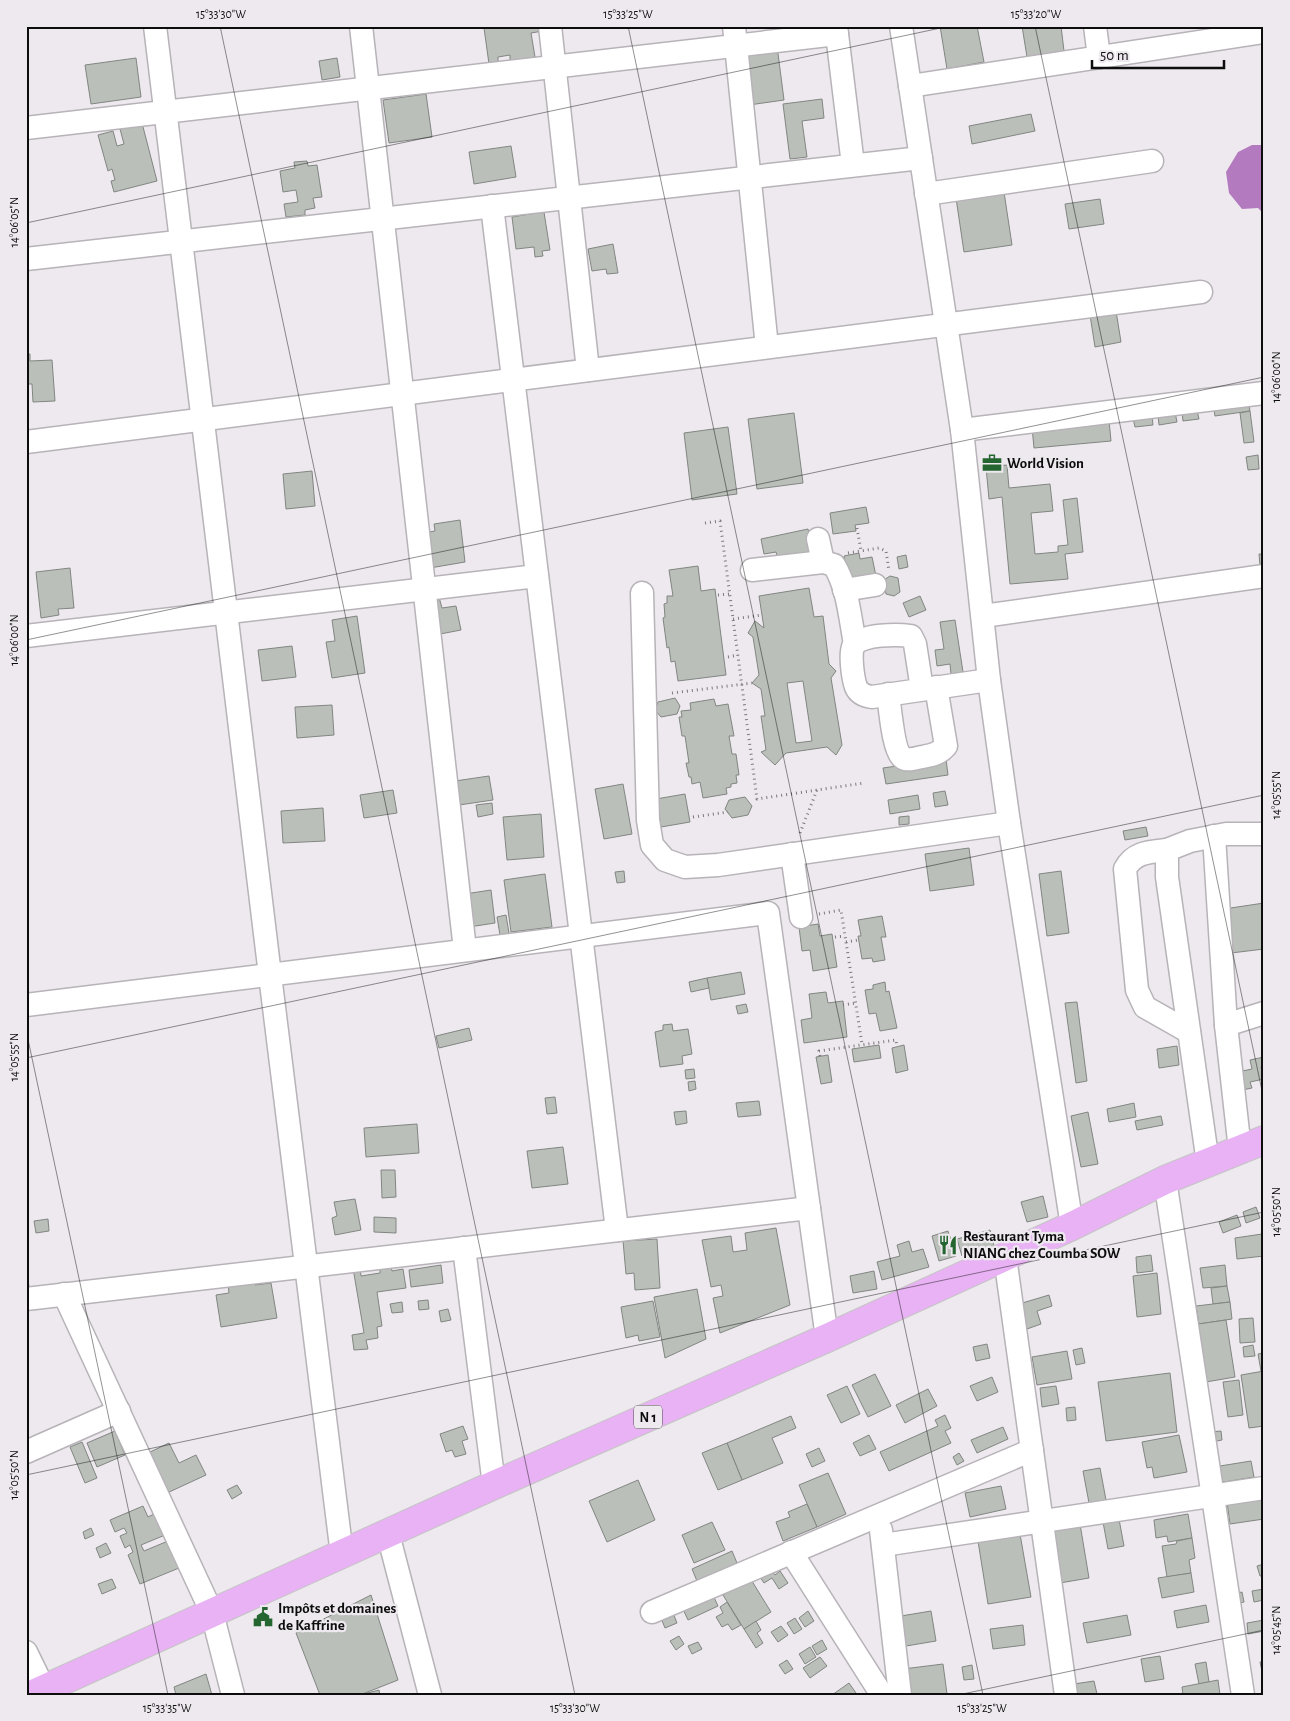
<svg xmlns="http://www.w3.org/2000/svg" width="1290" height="1721" font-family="'Alegreya Sans',sans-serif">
<rect width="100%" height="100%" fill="#ede9ee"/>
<polygon fill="#b37abf" points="1252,145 1264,145 1264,214 1258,208 1242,209 1229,193 1226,172 1238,152"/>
<g fill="#babfba" stroke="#828682" fill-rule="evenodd">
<polygon points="498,26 542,26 543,31 531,33 535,57 510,61 510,55 498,57 498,63 489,64 484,28"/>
<polygon points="940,26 977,26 984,62 947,69"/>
<polygon points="1022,26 1061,26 1064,51 1027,57"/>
<polygon points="777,46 784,100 749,105 742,50"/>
<polygon points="136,58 141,97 91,104 85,65"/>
<polygon points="337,58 340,77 322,80 319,61"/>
<polygon points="426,94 432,137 389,143 383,100"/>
<polygon points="822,99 824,118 802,121 807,157 790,159 783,104"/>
<polygon points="1031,114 1035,131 972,144 969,126"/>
<polygon points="142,123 157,181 114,192 111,181 115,180 112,169 108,171 98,135 113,131 117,146 124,144 120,129"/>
<polygon points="511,146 516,177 474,184 469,152"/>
<polygon points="307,161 308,166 317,165 322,197 313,198 315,208 305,210 305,215 286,217 284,204 298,202 296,190 283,192 280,171 295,168 294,162"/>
<polygon points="1004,192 1012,245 964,252 956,198"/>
<polygon points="1100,199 1104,224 1069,229 1065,204"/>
<polygon points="543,206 550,250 542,251 543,256 535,257 534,247 516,249 512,217 536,213 535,208"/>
<polygon points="613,244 618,273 607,274 606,269 592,271 588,249"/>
<polygon points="1116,311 1121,342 1095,347 1090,315"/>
<polygon points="26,354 30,354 30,361 52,360 55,401 33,402 32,384 26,384"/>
<polygon points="1248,400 1250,411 1215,416 1213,405"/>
<polygon points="1197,410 1199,419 1183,421 1182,412"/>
<polygon points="1250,411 1254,442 1244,443 1240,413"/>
<polygon points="1175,412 1177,422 1159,425 1158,415"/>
<polygon points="794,413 803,483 757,489 748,419"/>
<polygon points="1152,416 1153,425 1135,427 1133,418"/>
<polygon points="1109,420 1111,441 1034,448 1032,427"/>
<polygon points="728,427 737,494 692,500 684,433"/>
<polygon points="1258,455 1259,469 1248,470 1246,457"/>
<polygon points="1007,465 1009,488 1050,484 1053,511 1031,513 1035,554 1058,552 1058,546 1068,545 1063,500 1077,498 1083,552 1065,554 1068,579 1010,584 1002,497 989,499 986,467"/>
<polygon points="312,471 315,506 286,509 283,474"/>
<polygon points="866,507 869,523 855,525 856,531 833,534 830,513"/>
<polygon points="460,520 465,562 424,569 418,534 435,531 434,524"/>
<polygon points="808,529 813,552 778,559 776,552 764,554 761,539"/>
<polygon points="859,553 860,559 872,557 876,576 849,580 844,556"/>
<polygon points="1259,554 1264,554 1264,566 1260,566"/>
<polygon points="906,555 908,567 899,569 897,557"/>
<polygon points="698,566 701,591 715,589 726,675 678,681 675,661 671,662 669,647 667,648 663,618 665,617 664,604 667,603 667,596 673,596 669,570"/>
<polygon points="70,568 74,608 58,609 59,615 41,618 36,572"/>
<polygon points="890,576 898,578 900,592 894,596 886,594 884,580"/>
<path d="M809,588L814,617L823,616L829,664L836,671L831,678L842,745L836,755L827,747L786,753L775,765L761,752L766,750L761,716H765L761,689L752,683L759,675L753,637L748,633L755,621L764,628L759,596ZM803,681L812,741L796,743L787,683Z"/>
<polygon points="920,596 926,610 909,617 903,603"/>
<polygon points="439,597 442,608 456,606 461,630 435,635 428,600"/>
<polygon points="357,616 365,673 332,678 326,642 335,641 332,620"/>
<polygon points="955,620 963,672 951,674 950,664 937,666 935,650 944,649 940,622"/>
<polygon points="292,646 296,677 262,681 258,650"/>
<polygon points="675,698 680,706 677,714 661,717 655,710 658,702"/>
<polygon points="714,699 716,706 728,704 734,736 729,736 732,754 736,754 739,775 736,775 737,783 731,784 731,787 726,788 727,794 703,798 700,782 692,784 691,777 689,777 686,763 689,763 685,736 682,736 679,717 682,717 681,711 691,710 690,703"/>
<polygon points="332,705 334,735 297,738 295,707"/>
<polygon points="946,759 948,775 886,784 883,768"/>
<polygon points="489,776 493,800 459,805 455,781"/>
<polygon points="623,784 632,834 604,839 595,789"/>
<polygon points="393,790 397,813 364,818 360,795"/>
<polygon points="945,791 948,805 935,807 933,793"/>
<polygon points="685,794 690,822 661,827 656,799"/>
<polygon points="918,795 920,809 890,814 888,800"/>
<polygon points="745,797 752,806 748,815 732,818 725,809 729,800"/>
<polygon points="492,803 493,814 478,817 476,805"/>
<polygon points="323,808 325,841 283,843 281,811"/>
<polygon points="541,814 544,857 507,860 503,817"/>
<polygon points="909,816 909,824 899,825 899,817"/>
<polygon points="1146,827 1148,836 1125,840 1123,831"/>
<polygon points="969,848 974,885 930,891 925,854"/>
<polygon points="624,871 625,882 617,883 615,872"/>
<polygon points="1061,871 1069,933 1047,936 1039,874"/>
<polygon points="545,874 552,927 511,932 504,880"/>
<polygon points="491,890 495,923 469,927 465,894"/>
<polygon points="1264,903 1264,949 1231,953 1224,909"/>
<polygon points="506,915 509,933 500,935 497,917"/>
<polygon points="882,916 886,937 881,937 885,960 873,962 872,958 862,959 858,936 861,936 858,920"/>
<polygon points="818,924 820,936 832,934 837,967 813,971 810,950 802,951 799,927"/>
<polygon points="741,972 745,994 711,1000 707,978"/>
<polygon points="707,978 709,988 691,992 689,982"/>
<polygon points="885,982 886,992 889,991 897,1028 880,1031 876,1013 869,1014 865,990 873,989 873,985"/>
<polygon points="826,992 828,1003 843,1001 847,1037 804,1043 801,1020 812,1018 809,994"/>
<polygon points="1077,1002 1087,1081 1076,1083 1065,1003"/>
<polygon points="746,1004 748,1012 738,1014 736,1006"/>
<polygon points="672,1024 673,1031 688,1029 692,1054 682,1056 683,1064 660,1067 655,1032 663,1030 663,1025"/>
<polygon points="469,1028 472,1040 439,1048 436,1036"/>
<polygon points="879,1045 881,1058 854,1062 852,1049"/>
<polygon points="904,1045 908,1070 896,1073 892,1048"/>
<polygon points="1177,1046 1179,1065 1159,1068 1157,1049"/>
<polygon points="828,1055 832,1082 821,1084 816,1057"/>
<polygon points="1264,1057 1264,1067 1261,1067 1264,1079 1250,1082 1252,1088 1237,1091 1233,1073 1252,1069 1250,1060"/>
<polygon points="694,1069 695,1078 686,1079 685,1070"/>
<polygon points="695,1081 696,1089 689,1091 688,1082"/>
<polygon points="555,1097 557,1113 547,1114 545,1098"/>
<polygon points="759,1101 761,1115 738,1117 736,1103"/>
<polygon points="1134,1103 1136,1117 1109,1122 1107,1109"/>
<polygon points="686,1111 687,1123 676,1125 674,1112"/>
<polygon points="1088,1112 1098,1164 1081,1167 1071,1116"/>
<polygon points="1161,1116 1163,1125 1137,1130 1135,1121"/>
<polygon points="417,1124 419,1153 366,1157 364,1128"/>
<polygon points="563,1147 568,1184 532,1188 527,1151"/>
<polygon points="381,1170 395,1170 396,1197 382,1198"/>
<polygon points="1043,1196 1048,1217 1027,1222 1021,1202"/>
<polygon points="355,1199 361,1230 335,1235 332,1218 337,1216 334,1202"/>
<polygon points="1256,1207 1260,1218 1246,1223 1243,1212"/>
<polygon points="1237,1215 1241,1226 1223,1233 1219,1222"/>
<polygon points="374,1217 396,1218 396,1233 374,1232"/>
<polygon points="48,1219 49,1231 36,1233 34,1221"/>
<polygon points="776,1228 790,1305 720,1333 713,1298 723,1296 721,1285 711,1287 702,1240 731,1236 733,1252 747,1250 745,1233"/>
<polygon points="990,1230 994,1246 962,1256 957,1239"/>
<polygon points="948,1231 956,1256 939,1261 932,1236"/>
<polygon points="1262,1234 1264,1256 1237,1259 1235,1238"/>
<polygon points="657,1239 660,1288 635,1290 634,1273 626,1274 623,1241"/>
<polygon points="909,1241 912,1252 923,1249 929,1267 882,1280 877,1262 900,1256 897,1245"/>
<polygon points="1151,1255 1153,1271 1137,1273 1136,1257"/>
<polygon points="26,1264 29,1287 26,1288"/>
<polygon points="441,1265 443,1283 411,1287 409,1270"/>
<polygon points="1225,1265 1227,1286 1203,1288 1200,1268"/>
<polygon points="391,1266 392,1271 403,1269 406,1288 377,1292 382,1326 377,1327 378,1338 366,1340 368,1349 354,1350 352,1335 364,1333 353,1268 360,1267 361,1276 380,1273 380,1268"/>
<polygon points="874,1271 877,1289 853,1293 850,1276"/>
<polygon points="1157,1273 1161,1314 1137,1317 1133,1276"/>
<polygon points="254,1279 255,1285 271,1283 277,1318 221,1327 216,1295 229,1293 228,1283"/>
<polygon points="1227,1286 1230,1302 1213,1304 1211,1288"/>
<polygon points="697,1289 706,1339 665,1358 654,1297"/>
<polygon points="1049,1295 1052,1306 1037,1311 1041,1324 1027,1329 1019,1304"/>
<polygon points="428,1300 429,1309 419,1310 418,1301"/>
<polygon points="653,1301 660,1337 639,1341 638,1335 626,1338 621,1307"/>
<polygon points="402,1302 403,1312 392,1313 390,1304"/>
<polygon points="1230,1302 1232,1319 1199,1324 1196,1306"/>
<polygon points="448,1309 451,1320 441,1322 439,1311"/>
<polygon points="1253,1318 1255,1342 1240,1343 1239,1319"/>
<polygon points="1226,1320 1235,1377 1200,1383 1191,1325"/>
<polygon points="987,1344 990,1358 976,1361 973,1347"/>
<polygon points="1253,1345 1255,1356 1244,1357 1243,1347"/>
<polygon points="1082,1348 1085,1363 1076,1365 1073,1350"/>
<polygon points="1067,1351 1072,1379 1037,1385 1032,1357"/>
<polygon points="1264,1353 1264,1371 1261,1371 1258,1354"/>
<polygon points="1264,1371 1264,1426 1249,1428 1241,1375"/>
<polygon points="1170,1373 1177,1432 1106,1441 1098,1382"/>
<polygon points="875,1374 891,1406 868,1417 852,1385"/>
<polygon points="992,1377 998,1392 977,1401 970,1386"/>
<polygon points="1239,1380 1243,1415 1228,1417 1223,1382"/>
<polygon points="847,1386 860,1414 841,1423 827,1395"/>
<polygon points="1056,1386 1059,1404 1042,1407 1040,1388"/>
<polygon points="928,1389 937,1406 905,1423 896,1405"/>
<polygon points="1075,1407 1076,1420 1067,1421 1066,1408"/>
<polygon points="945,1415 951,1428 945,1431 951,1443 889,1471 880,1452 938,1426 935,1420"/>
<polygon points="791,1416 796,1428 772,1438 783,1463 742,1480 727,1443"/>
<polygon points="463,1426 468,1439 462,1441 466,1454 455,1457 452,1450 446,1452 440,1434"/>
<polygon points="1003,1427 1008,1439 977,1453 971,1440"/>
<polygon points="115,1431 125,1455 97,1467 87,1443"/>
<polygon points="1221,1431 1222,1440 1212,1442 1210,1432"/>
<polygon points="869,1435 876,1449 860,1456 853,1443"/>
<polygon points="1179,1435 1187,1472 1154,1478 1152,1467 1147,1468 1142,1442"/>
<polygon points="82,1442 97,1478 85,1483 70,1447"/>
<polygon points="169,1443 179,1463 196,1455 206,1475 167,1493 148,1453"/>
<polygon points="727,1443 742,1480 718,1490 702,1453"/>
<polygon points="819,1448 825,1461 812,1467 806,1454"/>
<polygon points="959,1453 964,1461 957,1465 953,1457"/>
<polygon points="1251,1461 1254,1477 1213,1484 1211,1471 1220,1469 1220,1466"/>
<polygon points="1100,1468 1106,1500 1089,1503 1083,1471"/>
<polygon points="828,1473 846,1514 817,1527 799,1485"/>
<polygon points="638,1480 655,1520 607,1542 589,1501"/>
<polygon points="237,1485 242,1493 232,1499 227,1490"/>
<polygon points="1001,1486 1006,1509 970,1517 965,1493"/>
<polygon points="1263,1497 1264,1519 1230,1524 1227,1502"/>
<polygon points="807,1504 817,1527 783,1541 776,1522 790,1517 788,1512"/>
<polygon points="143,1506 148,1517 156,1513 165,1535 141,1545 144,1551 168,1541 179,1568 140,1584 128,1555 133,1552 130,1545 125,1548 120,1536 127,1533 124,1528 115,1532 110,1520"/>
<polygon points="1188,1514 1192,1538 1168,1542 1167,1536 1156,1538 1154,1520"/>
<polygon points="1119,1519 1124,1546 1108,1549 1103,1522"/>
<polygon points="712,1522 725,1550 694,1563 682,1535"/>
<polygon points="1080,1524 1089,1578 1054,1584 1045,1530"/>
<polygon points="91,1528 94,1535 85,1539 83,1532"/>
<polygon points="1020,1534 1031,1597 988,1604 978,1541"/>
<polygon points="1192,1538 1195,1558 1189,1560 1191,1573 1167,1577 1162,1546 1176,1544 1177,1541"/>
<polygon points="106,1543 111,1553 100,1558 96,1548"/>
<polygon points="732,1551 737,1563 697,1581 692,1569"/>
<polygon points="1264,1564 1264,1576 1260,1576 1257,1566"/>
<polygon points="771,1570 775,1575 780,1571 788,1583 779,1589 772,1578 764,1583 760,1577"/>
<polygon points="1191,1573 1194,1592 1162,1598 1158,1578"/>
<polygon points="750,1578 771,1612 744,1629 723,1595"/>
<polygon points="112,1579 116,1588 102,1594 98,1584"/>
<polygon points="1264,1589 1264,1600 1254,1602 1252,1591"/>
<polygon points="1242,1592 1244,1602 1235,1604 1233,1594"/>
<polygon points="712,1593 718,1606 688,1620 682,1607"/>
<polygon points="371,1595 398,1680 360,1695 320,1695 296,1633"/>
<polygon points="727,1602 741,1625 732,1630 728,1624 722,1627 716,1617 723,1613 720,1607"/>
<polygon points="1206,1605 1209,1622 1177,1628 1174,1611"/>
<polygon points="808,1611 814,1621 805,1627 799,1618"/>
<polygon points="931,1611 936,1641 900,1647 895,1617"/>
<polygon points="673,1613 677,1623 665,1628 661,1618"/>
<polygon points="1127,1615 1131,1635 1087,1643 1083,1623"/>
<polygon points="795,1618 802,1629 794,1634 787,1623"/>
<polygon points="1264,1620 1264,1631 1248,1634 1247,1623"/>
<polygon points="756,1621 761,1630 757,1633 763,1643 756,1648 744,1629"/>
<polygon points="1023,1625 1025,1645 993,1649 990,1629"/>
<polygon points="781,1626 788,1635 778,1642 771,1632"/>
<polygon points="679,1636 684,1644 676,1650 670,1641"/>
<polygon points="822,1640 827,1649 817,1655 812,1646"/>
<polygon points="698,1642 702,1649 692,1654 688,1646"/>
<polygon points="810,1647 816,1657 805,1664 799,1654"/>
<polygon points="1160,1656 1164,1679 1145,1682 1141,1659"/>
<polygon points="820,1657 827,1666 810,1678 803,1668"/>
<polygon points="787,1660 793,1669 785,1674 779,1665"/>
<polygon points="1264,1661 1264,1681 1260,1662"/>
<polygon points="1206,1662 1209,1682 1199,1684 1195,1664"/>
<polygon points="943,1664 947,1694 907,1695 903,1669"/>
<polygon points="972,1665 974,1679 964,1680 962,1667"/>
<polygon points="206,1674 212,1695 176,1695 174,1687"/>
<polygon points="1218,1680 1220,1695 1183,1695 1182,1687"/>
<polygon points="1094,1681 1097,1694 1076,1695 1074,1684"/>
<polygon points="849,1683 856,1693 854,1695 832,1695"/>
<polygon points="379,1690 380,1695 360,1695"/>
</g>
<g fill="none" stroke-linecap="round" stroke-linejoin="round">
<defs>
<g id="minor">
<polyline points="155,26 270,975 342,1555"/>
<polyline points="361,26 465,950"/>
<polyline points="550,26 588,370"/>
<polyline points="734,26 767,347"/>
<polyline points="836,26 853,165"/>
<polyline points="901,26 962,430 989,680 1009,823 1072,1226"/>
<polyline points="1095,26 1099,57"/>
<polyline points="910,86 1264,32"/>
<polyline points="26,128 837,34"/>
<polyline points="926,194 1152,161"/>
<polyline points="492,206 617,1230"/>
<polyline points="26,259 921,158"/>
<polyline points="962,430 1264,393"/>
<polyline points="26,442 1201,292"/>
<polyline points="818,539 823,562"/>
<path d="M752,570L823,562L834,565C848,588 850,618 855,644"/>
<polyline points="844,590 875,585"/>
<polyline points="642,593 648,820 652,845 665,860 685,867 718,865 1009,823"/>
<polyline points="983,616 1264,576"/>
<polyline points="26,636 537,576"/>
<path d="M922,689L915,644L911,636C898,634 862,634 854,645C849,651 853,679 856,687C859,694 865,696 872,697L989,680"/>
<path d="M888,694C890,707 893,751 903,758C908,761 917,758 922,757C932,755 939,754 946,746L936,687"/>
<polyline points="1214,836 1226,1025 1240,1150"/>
<path d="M1167,850C1149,852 1134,852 1125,869L1137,990L1145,1007L1189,1032"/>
<polyline points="792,854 801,917"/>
<polyline points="26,1005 768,913 827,1338"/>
<polyline points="1226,1025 1264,1013"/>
<polyline points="1208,1163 1167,877 1167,850 1190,841 1226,834 1264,834"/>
<polyline points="1165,1180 1243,1695"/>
<polyline points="464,1248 494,1485"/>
<polyline points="1005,1257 1066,1695"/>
<polyline points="64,1294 212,1613 233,1695"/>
<polyline points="26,1299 809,1208"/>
<polyline points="26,1452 119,1411"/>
<polyline points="881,1530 900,1695"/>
<polyline points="388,1534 430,1695"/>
<polyline points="883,1545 1264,1488"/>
<polyline points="791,1552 882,1695"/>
<polyline points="652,1612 1032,1450"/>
<polyline points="26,1652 44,1689"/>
</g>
<polyline id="highway" points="31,1695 494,1485 827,1338 1072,1226 1165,1180 1264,1140"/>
</defs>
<use href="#minor" stroke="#b7b3b8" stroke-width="25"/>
<use href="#highway" stroke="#c5c5c5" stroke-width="30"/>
<g stroke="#7b797c" stroke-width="3" stroke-dasharray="1 4" stroke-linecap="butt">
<polyline points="705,523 720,521 757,799 864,783"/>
<polyline points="857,528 861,551"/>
<polyline points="848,553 879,548 886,551 889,571"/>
<polyline points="718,595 730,594"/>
<polyline points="733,619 762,615"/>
<polyline points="728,657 738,655"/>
<polyline points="672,693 752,683"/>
<polyline points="693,817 728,812"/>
<polyline points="800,833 817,790"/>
<polyline points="819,914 841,910 862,1044"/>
<polyline points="835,937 845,936"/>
<polyline points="846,942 858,940"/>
<polyline points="843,1005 856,1003"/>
<polyline points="820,1056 819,1051 896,1040 897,1047"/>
</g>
<use href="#minor" stroke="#fff" stroke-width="22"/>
<use href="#highway" stroke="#e8b2f4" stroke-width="28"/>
</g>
<path fill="none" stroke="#0e0d0e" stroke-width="1" stroke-opacity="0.45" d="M220,26L575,1695M628,26L983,1695M1035,26L1264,1100M26,223L950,26M26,640L1264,377M26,1030L168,1695M26,1058L1264,795M26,1475L1264,1212M958,1695L1264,1630"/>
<defs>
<symbol id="office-bare" viewBox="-9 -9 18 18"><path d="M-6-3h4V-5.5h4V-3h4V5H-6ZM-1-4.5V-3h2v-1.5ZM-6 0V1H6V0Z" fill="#256630" stroke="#ede9ee" stroke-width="2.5" paint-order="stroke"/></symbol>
<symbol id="restaurant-bare" viewBox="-9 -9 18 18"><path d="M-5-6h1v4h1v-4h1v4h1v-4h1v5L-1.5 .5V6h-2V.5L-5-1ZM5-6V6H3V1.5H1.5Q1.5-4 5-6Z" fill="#256630" stroke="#ede9ee" stroke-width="2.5" paint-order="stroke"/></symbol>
<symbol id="civic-bare" viewBox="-9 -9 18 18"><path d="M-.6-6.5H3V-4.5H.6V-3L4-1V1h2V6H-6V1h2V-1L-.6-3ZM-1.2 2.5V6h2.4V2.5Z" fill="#256630" stroke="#ede9ee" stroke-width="2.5" paint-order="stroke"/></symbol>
</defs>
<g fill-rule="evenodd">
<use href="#office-bare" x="978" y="449" width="28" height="28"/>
<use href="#restaurant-bare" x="934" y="1231" width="28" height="28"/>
<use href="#civic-bare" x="249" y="1603" width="28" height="28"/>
</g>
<g text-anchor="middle" stroke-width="4.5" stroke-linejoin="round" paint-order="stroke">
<rect fill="#ede9ee" stroke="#514f51" stroke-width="1" x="634" y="1405.5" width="28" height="23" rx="4"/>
<g font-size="14" font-weight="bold" fill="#0e0d0e">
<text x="648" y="1422">N 1</text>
</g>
<g font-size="15" font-weight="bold" fill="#0e0d0e" stroke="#ede9ee" text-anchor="start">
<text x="1007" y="468">World Vision</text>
<text x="963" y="1241">Restaurant Tyma<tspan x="963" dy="17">NIANG chez Coumba SOW</tspan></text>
<text x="278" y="1613">Impôts et domaines<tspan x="278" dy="17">de Kaffrine</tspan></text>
</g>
</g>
<rect width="1290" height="1721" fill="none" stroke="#ede9ee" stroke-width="55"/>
<path d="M1092 60v8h132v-8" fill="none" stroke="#0e0d0e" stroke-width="2.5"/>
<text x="1100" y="60" font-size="15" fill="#0e0d0e" stroke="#ede9ee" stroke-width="4" paint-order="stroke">50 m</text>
<rect x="28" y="28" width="1234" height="1666" fill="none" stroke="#0e0d0e" stroke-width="2"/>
<g font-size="12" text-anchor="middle" fill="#0e0d0e">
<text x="221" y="18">15°33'30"W</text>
<text x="628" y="18">15°33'25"W</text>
<text x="1036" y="18">15°33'20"W</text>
<text transform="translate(14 222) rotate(-90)" y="4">14°06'05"N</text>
<text transform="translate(1276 377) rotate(-90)" y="4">14°06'00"N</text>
<text transform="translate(14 640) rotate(-90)" y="4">14°06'00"N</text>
<text transform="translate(1276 795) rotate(-90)" y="4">14°05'55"N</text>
<text transform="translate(14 1057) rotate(-90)" y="4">14°05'55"N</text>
<text transform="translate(1276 1212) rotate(-90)" y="4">14°05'50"N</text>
<text transform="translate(14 1475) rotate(-90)" y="4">14°05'50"N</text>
<text transform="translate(1276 1630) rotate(-90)" y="4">14°05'45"N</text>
<text x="167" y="1712">15°33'35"W</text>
<text x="575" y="1712">15°33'30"W</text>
<text x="982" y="1712">15°33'25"W</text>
</g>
</svg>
